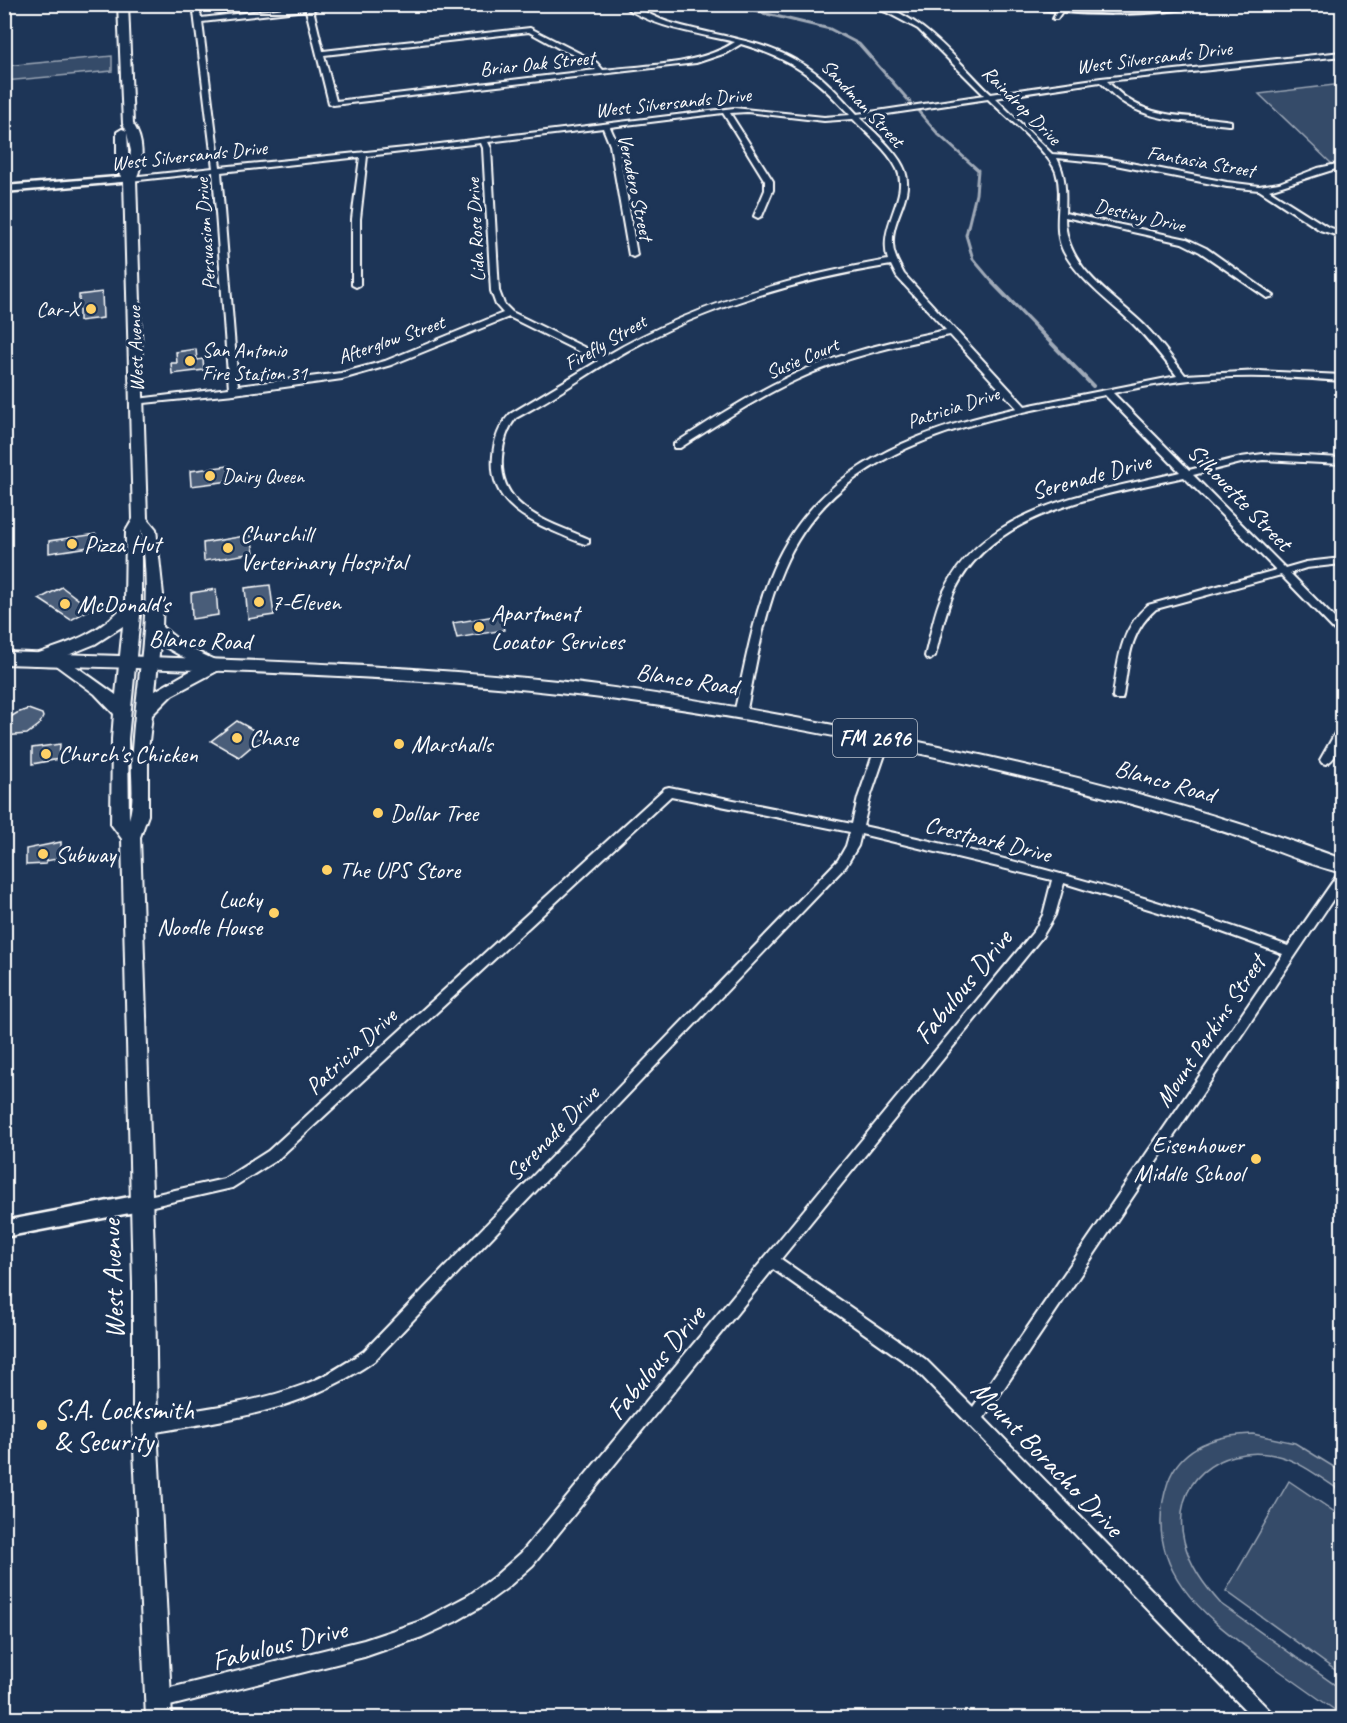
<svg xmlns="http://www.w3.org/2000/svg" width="1347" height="1723" font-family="Caveat,sans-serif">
<rect width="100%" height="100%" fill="#1d3557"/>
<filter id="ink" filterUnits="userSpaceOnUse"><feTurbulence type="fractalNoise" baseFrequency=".0167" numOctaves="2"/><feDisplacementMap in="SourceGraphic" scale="12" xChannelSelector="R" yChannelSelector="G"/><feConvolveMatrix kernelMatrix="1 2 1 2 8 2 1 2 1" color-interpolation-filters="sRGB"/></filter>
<g filter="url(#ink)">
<g fill="#364b69" stroke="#9aa5b4" stroke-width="1.5">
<polygon points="112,56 112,71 5,81 5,66"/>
<polygon points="1342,84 1342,163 1333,165 1259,94"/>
<path d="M1253,1434L1295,1443L1342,1472V1492C1321,1478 1299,1460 1274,1455C1218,1445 1170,1482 1184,1541C1190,1566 1204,1585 1221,1604L1342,1690V1715C1316,1697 1290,1678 1264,1660C1203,1616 1139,1567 1168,1482C1181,1445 1219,1435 1253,1434Z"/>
<polygon points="1289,1481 1342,1517 1342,1675 1226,1591"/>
</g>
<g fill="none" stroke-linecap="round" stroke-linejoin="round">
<g stroke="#a0aab8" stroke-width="3">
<polyline points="725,4 830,29 859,44 910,102"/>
<polyline points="919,112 939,135 978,170 976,194 966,235 973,259 995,285"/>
</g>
<polyline stroke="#a0aab8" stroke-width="4" points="993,283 1093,386"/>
</g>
<g fill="#4a5d79" stroke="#fff" stroke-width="1.5">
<polygon points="102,292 103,318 79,321 79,295"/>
<polygon points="196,349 197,360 203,359 204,370 172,374 171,363 177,363 176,352"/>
<polygon points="228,466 230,481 191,486 190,471"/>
<polygon points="96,534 96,546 49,553 49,541"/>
<polygon points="251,535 254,553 204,561 203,543"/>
<polygon points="270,585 274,615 248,619 245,588"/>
<polygon points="62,587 91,609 71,620 39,599"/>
<polygon points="216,589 218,615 192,619 191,593"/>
<polygon points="500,615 504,630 457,638 453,623"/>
<polygon points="28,709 42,714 43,717 39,725 27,734 4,736 4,721 17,713"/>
<polygon points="237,721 264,736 239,757 211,741"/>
<polygon points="60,744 59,759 32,764 32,748"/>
<polygon points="61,842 61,858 46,861 46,864 26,865 26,849"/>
</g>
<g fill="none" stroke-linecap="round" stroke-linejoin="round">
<defs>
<g id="minor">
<path d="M193,4H199L201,18L320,4H345L313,9L323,51L530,28L589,58L597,63L603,70C646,65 697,66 735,42C696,33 653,28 620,4C635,4 655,19 671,23C714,36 760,39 799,62C822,74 839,95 857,114L984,95L918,29L886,12L864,4C914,4 958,62 991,94L1101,78L1342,52V56L1107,81C1114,88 1121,95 1129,100C1159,120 1197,115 1231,121V125H1228C1194,121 1154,123 1124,103C1115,98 1108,89 1100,82L995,98L1052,154L1105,158L1227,182L1259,186L1279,183L1318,168L1342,163V167L1269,190L1326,226L1342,232V237L1320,230L1259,190L1227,187L1105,163L1057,158C1066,176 1066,193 1065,213L1187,239L1206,248L1274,296L1267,298L1200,252L1182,243L1065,217C1065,268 1111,293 1144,325C1159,340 1172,358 1185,375L1260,371L1342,375V381C1299,378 1256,375 1213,378C1179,380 1146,386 1113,393L1189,470L1241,457L1263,454L1342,458V464L1263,460L1241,463L1193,475L1285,568L1306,562L1342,558V564L1306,568L1290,573L1342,626V635L1338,634L1281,575L1156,609C1128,633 1129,662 1123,696L1122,699H1114L1113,696C1118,661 1120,629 1148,605L1276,570L1184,477C1106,495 994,509 955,590C945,611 941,634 935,656L930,660L926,658L925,656C931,634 934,611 944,591C986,504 1097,492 1180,472L1105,395C984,420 838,440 783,569C763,615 756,665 746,714L744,717H736L734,714C745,665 753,615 773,569C817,467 916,430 1017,408L950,335C897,345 845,357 796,380C755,399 718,424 680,448H674V444C711,420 748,396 788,377C838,353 892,341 946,330L897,277L891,265C805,279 720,302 642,343C599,365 560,395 516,418C507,429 503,443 502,457C498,509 549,522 589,539V543L585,544C575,541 565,536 555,532C520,517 489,499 493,456C494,440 499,426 510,414L598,361L509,317L391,365L342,379L234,394L134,404L132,402L137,399L229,388L213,172L130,181L126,179L130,177L213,168ZM306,10L329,103L333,105L696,63L726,53L741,44C792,59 814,76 850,115L824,117L734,108L415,147L220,167L202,22ZM529,32L560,49L585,60L596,70L336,101L324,55ZM988,99C1004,115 1049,152 1056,172C1065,200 1049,229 1066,256C1083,283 1110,302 1133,324C1149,340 1163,358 1177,376L1025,406L904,274C899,264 893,255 893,244C891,218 914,197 905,171C899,153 874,132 860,118ZM747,112L824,121L853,119C867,134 888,150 897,169C910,197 877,225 888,260C789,277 691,305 604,357L512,312L504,304L499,291L491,148L488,142L603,128L610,145L629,255L633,257L637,255L618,145L610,127L723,113L765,181V190L754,216L758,218L762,216L773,190V181L730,113ZM481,143L483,148L491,291L496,305L503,313L385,361L341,373L238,386L221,172L360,157L352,219V285L356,287L360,285V219L367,156Z"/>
<polygon points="1058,9 1063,10 1057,19 1053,19"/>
<path d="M1342,727C1343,739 1338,758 1326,764L1322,763L1320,760L1338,728Z"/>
<path d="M884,736L890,740L870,798L863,826C1008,857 1149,895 1288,946L1338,874L1342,873V886L984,1418L1271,1712L1274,1718H1253L915,1369L773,1269L533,1565L507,1588L481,1607L455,1622L422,1637L364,1657L158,1709L152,1706L149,1700L152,1694L158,1691L364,1640L418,1622L469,1595L495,1576L521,1553L1034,931L1043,915L1052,880L861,834L858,846L846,866L374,1361C299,1413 232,1418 145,1434L139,1431L137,1426L139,1421L145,1418C198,1409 253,1404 303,1385C325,1377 345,1364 364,1351L838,860L846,846L850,832L671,796L278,1159L232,1188L140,1209L135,1207L133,1203L135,1199L224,1179L268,1151L665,788L669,787L852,824L858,798L878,740ZM1064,883L1211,928L1283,954L973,1407L925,1359L781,1259L1042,937L1055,915Z"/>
</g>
<g id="tertiary">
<path d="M1027,4L1093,9L1199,4C1175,16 1052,17 1027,4Z"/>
<polygon points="130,176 133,177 133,181 4,192 4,186"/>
<polygon points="140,1195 146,1197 149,1203 146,1209 140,1211 4,1237 4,1221"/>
</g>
<path id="secondary" d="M118,4H128L133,124C144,140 144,162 136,179L147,518L156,529L163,595L162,627L187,647L219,662L221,666L219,670L172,695L152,715L148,750V815L140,837L155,1284L157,1426L172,1718H146L133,1426V1284L122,839L111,824L112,739L114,714L95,694L50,661L36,665L30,664L28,660L30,656C66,644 101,634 125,604L126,531L133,519L124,180L117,171V132L122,129L127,131L123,124ZM127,133L131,151L129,168ZM141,529C154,608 137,673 132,750C130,771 136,798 129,819L128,739L141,605ZM123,626L116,695L63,657L95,644ZM160,644L199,666L155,691Z"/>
<path id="primary" d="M4,652C189,659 374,662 557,681C657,692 756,710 854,729C1020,761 1183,800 1342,859V873C1299,862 1257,842 1213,828C1137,804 1060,785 982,767C842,736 700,708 558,693C374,673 189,670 4,664Z"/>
</defs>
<use href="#minor" stroke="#fff" stroke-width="4"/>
<use href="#tertiary" stroke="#fff" stroke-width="5"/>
<use href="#secondary" stroke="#fff" stroke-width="4"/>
<use href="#primary" stroke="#fff" stroke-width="4"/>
<use href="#minor" fill="#1d3557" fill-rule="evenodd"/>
<use href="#tertiary" fill="#1d3557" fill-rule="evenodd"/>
<use href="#secondary" fill="#1d3557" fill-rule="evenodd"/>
<use href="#primary" fill="#1d3557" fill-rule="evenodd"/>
</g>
</g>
<g fill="#ffd166" stroke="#1d3557" stroke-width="2">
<circle cx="91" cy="309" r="6"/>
<circle cx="190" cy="361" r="6"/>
<circle cx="210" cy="476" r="6"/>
<circle cx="72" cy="544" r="6"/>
<circle cx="228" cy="548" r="6"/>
<circle cx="259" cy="602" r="6"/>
<circle cx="65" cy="604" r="6"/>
<circle cx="479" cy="627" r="6"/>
<circle cx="237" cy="738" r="6"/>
<circle cx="399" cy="744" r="6"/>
<circle cx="46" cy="754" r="6"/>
<circle cx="378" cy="813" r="6"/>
<circle cx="43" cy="854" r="6"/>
<circle cx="327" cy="870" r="6"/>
<circle cx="274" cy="913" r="6"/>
<circle cx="1256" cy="1159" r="6"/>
<circle cx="42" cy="1425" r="6"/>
</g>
<g text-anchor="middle" stroke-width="6" stroke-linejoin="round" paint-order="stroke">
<g font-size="20" fill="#fff" stroke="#1d3557">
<text transform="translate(1154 57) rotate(-7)" y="7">West Silversands Drive</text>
<text transform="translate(537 63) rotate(-6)" y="7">Briar Oak Street</text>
<text transform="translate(673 102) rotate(-6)" y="7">West Silversands Drive</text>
<text transform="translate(863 103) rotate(47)" y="7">Sandman Street</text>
<text transform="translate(1022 105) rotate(45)" y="7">Raindrop Drive</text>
<text transform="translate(189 155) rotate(-6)" y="7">West Silversands Drive</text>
<text transform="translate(1201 161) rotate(10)" y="7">Fantasia Street</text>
<text transform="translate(636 187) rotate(78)" y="7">Veradero Street</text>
<text transform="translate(1140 215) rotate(13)" y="7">Destiny Drive</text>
<text transform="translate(475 230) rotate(-93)" y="7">Lida Rose Drive</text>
<text transform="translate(205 234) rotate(-94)" y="7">Persuasion Drive</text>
<text transform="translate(391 339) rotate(-19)" y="7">Afterglow Street</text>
<text transform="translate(605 342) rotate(-30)" y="7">Firefly Street</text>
<text transform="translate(135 349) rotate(-92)" y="7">West Avenue</text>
<text transform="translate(802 358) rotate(-23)" y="7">Susie Court</text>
<text transform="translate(953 407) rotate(-18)" y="7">Patricia Drive</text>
</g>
<g font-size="20" fill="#fff" stroke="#1d3557" text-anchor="start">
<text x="79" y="316" text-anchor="end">Car-X</text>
<text x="202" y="357">San Antonio<tspan x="202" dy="23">Fire Station 31</tspan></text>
<text x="222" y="483">Dairy Queen</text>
</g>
<rect fill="#1d3557" stroke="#bbc2cd" stroke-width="1.5" x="833" y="719" width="84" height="38" rx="4.5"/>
<g font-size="22" font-weight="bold" fill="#fff">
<text x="875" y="746">FM 2696</text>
</g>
<g font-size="24" fill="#fff" stroke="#1d3557">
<text transform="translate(1091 476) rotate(-15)" y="8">Serenade Drive</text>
<text transform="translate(1240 497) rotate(46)" y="8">Silhouette Street</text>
<text transform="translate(200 640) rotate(2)" y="8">Blanco Road</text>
<text transform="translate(687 679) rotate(9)" y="8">Blanco Road</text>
<text transform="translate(1165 781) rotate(16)" y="8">Blanco Road</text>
<text transform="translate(988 839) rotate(14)" y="8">Crestpark Drive</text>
<text transform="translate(1210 1031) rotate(-56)" y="8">Mount Perkins Street</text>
<text transform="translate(351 1051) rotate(-43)" y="8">Patricia Drive</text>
<text transform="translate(552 1133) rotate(-46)" y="8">Serenade Drive</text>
</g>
<g font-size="24" fill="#fff" stroke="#1d3557" text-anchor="start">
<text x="240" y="542">Churchill<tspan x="240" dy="28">Verterinary Hospital</tspan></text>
<text x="84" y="552">Pizza Hut</text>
<text x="271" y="610">7-Eleven</text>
<text x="77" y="612">McDonald's</text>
<text x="491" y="621">Apartment<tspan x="491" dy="28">Locator Services</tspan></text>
<text x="249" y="746">Chase</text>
<text x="411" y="752">Marshalls</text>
<text x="58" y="762">Church's Chicken</text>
<text x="390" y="821">Dollar Tree</text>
<text x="55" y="862">Subway</text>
<text x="339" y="878">The UPS Store</text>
<text x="262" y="907" text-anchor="end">Lucky<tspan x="262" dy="28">Noodle House</tspan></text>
<text x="1244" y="1153" text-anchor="end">Eisenhower<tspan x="1244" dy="28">Middle School</tspan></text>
</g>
<g font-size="28" fill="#fff" stroke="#1d3557">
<text transform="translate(962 986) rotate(-51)" y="10">Fabulous Drive</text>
<text transform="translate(112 1279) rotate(-92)" y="10">West Avenue</text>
<text transform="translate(655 1362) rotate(-51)" y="10">Fabulous Drive</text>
<text transform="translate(1048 1458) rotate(46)" y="10">Mount Boracho Drive</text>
<text transform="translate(279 1644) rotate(-14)" y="10">Fabulous Drive</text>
</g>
<g font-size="28" fill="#fff" stroke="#1d3557" text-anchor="start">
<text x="54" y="1419">S.A. Locksmith<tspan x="54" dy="32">&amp; Security</tspan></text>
</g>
</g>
<rect width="1347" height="1723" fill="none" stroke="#1d3557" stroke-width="24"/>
<rect x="12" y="12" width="1323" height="1699" fill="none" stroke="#fff" stroke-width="2" filter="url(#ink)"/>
</svg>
